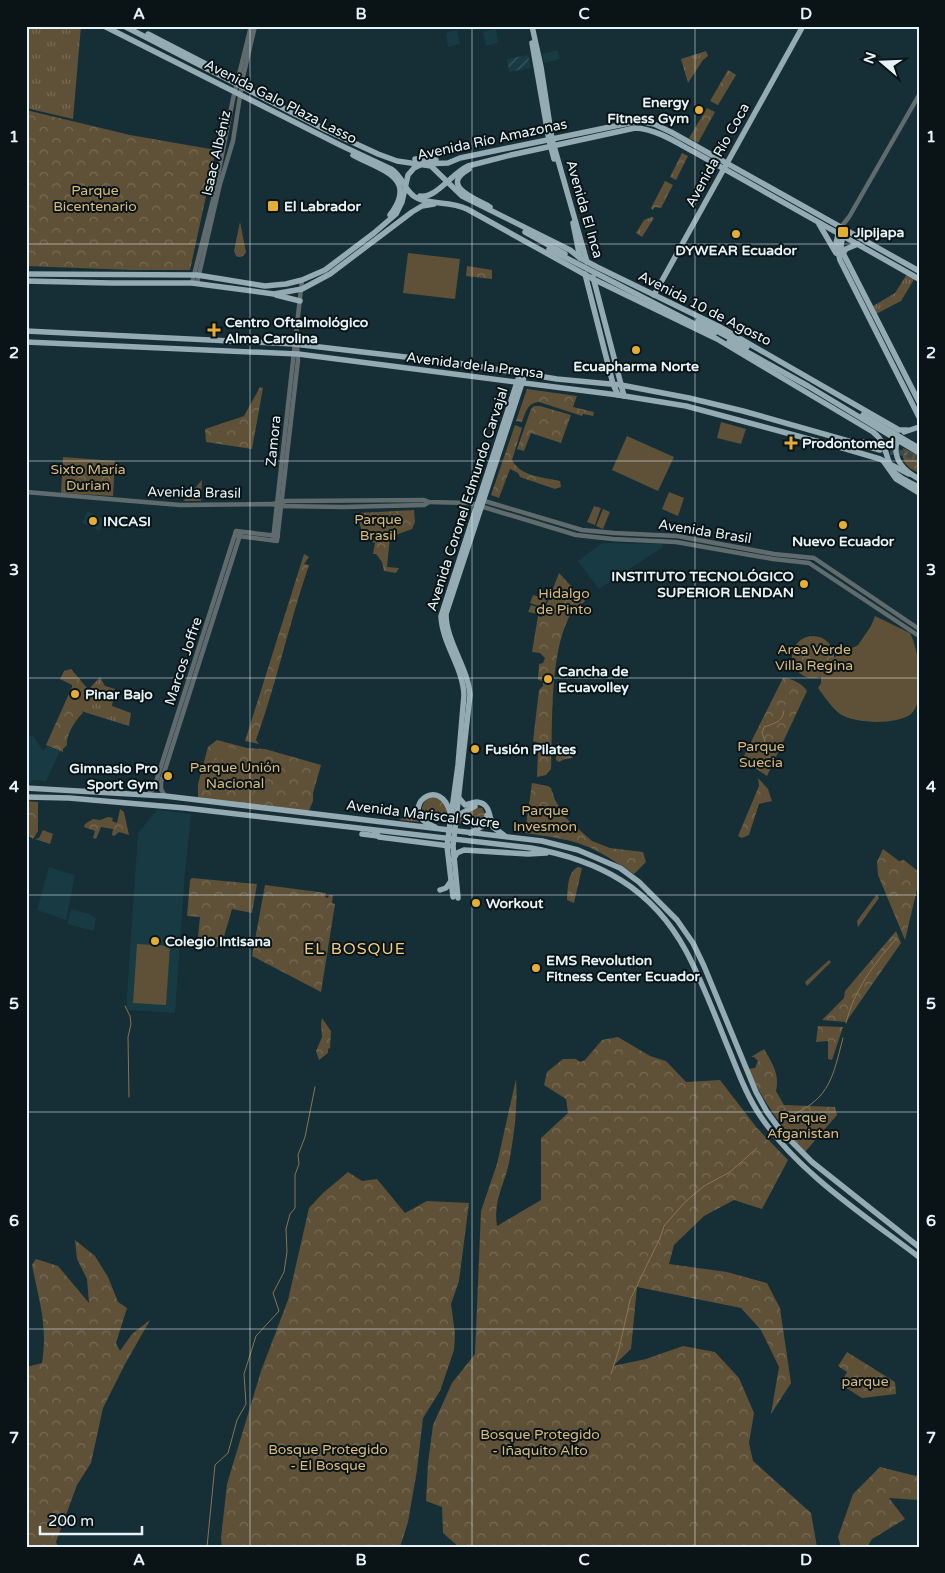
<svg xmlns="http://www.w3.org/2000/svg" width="945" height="1573" font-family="'Varela Round',sans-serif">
<defs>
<pattern id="industrial-furrows" width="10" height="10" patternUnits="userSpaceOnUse" patternTransform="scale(1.25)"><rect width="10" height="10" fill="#183a43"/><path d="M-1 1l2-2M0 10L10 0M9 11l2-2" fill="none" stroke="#3a575f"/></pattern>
<pattern id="grass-tufts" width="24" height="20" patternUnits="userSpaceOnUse" patternTransform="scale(1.25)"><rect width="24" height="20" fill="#5f5138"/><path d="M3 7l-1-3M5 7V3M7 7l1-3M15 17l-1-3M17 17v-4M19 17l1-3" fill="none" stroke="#766b56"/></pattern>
<pattern id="forest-crowns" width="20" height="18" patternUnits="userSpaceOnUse" patternTransform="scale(1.25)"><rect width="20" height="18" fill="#5f5138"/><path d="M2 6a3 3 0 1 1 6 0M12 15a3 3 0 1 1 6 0" fill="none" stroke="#766b56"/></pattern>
</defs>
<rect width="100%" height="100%" fill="#162e35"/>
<g fill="#183a43">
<polygon points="496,29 498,43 486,46 483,32"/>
<polygon points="457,30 460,44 448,47 446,33"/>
<polygon points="558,50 560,59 544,63 542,54"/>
<polygon points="87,511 104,519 100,531 82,523"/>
<polygon points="602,543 662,544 663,547 599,589 578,561"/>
<polygon points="26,736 33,736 43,751 47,746 60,751 46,781 32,780 31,783 26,783"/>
<polygon points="157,810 191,814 185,872 175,1013 126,1010 138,833"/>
<polygon points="49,867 75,875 66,920 37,910"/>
<polygon points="71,909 90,914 90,915 96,918 94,931 67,924"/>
</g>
<polygon fill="url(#industrial-furrows)" points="528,55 531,68 509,72 507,59"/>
<g fill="url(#grass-tufts)">
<polygon points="26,26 81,26 73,119 26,108"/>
<polygon points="706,51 708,56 703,60 688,83 681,59"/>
<polygon points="652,217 654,218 642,237 636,233 644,220"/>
<path d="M240,222L246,252C244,257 240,258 236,256L234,251Z"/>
<polygon points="907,274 915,278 901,301 876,314 873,306 895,293"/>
<path d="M100,677L105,686L115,689L112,706L131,713L129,726L81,711L77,704C81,696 93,685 100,677Z"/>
<polygon points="416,805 416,815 419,822 399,820 410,814"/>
</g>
<g fill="url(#forest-crowns)">
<polygon points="728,70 736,75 718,105 710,101"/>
<polygon points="707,108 715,112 698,143 689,138"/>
<polygon points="26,110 130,135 216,150 190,270 131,270 26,266"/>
<polygon points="682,153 688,156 676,180 670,177"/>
<polygon points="665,181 673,185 661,208 655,207 652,210 651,208"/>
<polygon points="467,266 492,270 492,279 466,276"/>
<polygon points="260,387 263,388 252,449 206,442 205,429 244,416"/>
<path d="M527,389L577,396L573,407L594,412L593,416L583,414L582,416L539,402C527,403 526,412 522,422L516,421Z"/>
<polygon points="534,406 540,406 571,415 561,443 531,433 524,451 517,449 531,409"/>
<path d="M515,425L522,428L512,460C521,477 543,477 560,481L561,487L555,489L520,477L518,473L510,469L499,498L491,495Z"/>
<path d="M903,448L919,456V473C907,468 901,462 903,448Z"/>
<polygon points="63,457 115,461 113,496 61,493"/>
<polygon points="202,480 201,501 184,501"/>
<path d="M414,510L415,522L412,529L390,537L387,567L399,568L396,573L384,571L382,562L376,554H373L375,543C362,537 359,527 359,513Z"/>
<path d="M304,554L309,557L304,564L309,565C289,623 277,682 256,740L259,744L245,741Z"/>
<path d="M559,573L585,601C580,606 572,611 569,617C549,658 553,723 551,769L546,775L537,777L538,752L541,750V744L533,741L539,690L543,686V681L538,680L539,664L543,663L545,658L540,653L532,652L538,616L542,617Z"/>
<circle cx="813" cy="657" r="21"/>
<path d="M71,669L87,688V693L80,699L77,704L83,713C76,719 66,735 67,745L63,749V752L46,745L72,687V685L60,679L64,671Z"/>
<path d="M783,678C791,678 803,684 807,691L767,776L754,767L739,766Z"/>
<polygon points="217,740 247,748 265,749 321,765 313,793 313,801 308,813 198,800 198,784 208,747"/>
<polygon points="557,743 559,743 573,758 565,759 559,762 556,760"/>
<polygon points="758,778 768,789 772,801 759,804 749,835 742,838 738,836 759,786"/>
<path d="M532,783L548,786L551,788L555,800L566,818L592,841L610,848L643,852L646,862L634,874C618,864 601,851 583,845C564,838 544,836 525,833Z"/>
<path d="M429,797H438L446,803L448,813L447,821C441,821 435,821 430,820C418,816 421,803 429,797Z"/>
<polygon points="26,801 38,802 38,831 33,839 26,834"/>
<path d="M475,807L482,808C486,814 485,816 483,822L474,825L458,823L461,817Z"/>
<polygon points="120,809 124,812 129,835 119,832 114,836 112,835 113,829 101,827 96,839 93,838 95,831 84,827 85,824 93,819 100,820 108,817 113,818 112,821 117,823"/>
<polygon points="43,830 53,834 50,844 35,839 39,838"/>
<polygon points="883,849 899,861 904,860 919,872 919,881 905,940 878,875 877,862"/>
<path d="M578,867L582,868L574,903L567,900C568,889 567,872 578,867Z"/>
<polygon points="192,878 257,884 252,913 232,909 221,947 197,947 200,917 187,916 190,880"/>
<polygon points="265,885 326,893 325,897 328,898 329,895 333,895 332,903 335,904 321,992 252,956"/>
<polygon points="877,894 879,898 858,927 857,921"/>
<polygon points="896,931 901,943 846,1022 822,1020 844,998 845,991"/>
<polygon points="829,960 831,962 807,986 805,982"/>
<polygon points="322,1018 331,1031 330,1048 328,1049 328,1053 319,1060 316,1051 322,1037 321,1024"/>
<polygon points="818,1026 843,1027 832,1060 828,1059 828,1041 816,1042"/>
<path d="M618,1037L650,1056L666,1061L686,1082L720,1080L757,1128L788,1160L762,1209L734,1200L704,1216L674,1245L669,1264L727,1272L767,1283L780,1308L791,1383L771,1414L779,1367L761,1330L741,1308L637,1287L631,1349L613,1366L646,1359L683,1346L715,1352L739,1378L754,1413L749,1443L753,1461L811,1513L817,1547H459L443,1533L442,1507L426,1501L428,1463L433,1425L452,1383L475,1354L481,1211L497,1164L516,1079C518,1107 514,1135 509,1163C504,1186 493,1200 497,1226L541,1200V1138L568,1113L566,1099L544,1085L547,1072L563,1059H576L580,1062L585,1060L602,1040Z"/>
<path d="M764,1049C772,1063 780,1074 776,1091L784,1105L835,1107L837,1115L805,1152C780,1126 764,1101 747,1069L755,1068L758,1061L754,1057H751Z"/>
<polygon points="348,1172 362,1181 377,1179 405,1213 427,1201 469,1203 459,1281 451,1304 455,1334 454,1350 440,1391 423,1418 417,1470 408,1522 400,1547 222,1547 221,1538 227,1484 261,1371 288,1300 309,1208 323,1193"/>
<path d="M75,1240L95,1256L108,1277L118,1302L127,1308L116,1343L120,1351L132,1334L150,1320L124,1366L103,1408L91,1463L77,1485L56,1542L58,1547H26V1367L42,1363C48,1326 39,1301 32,1265L36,1259L58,1266L89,1303L87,1279L77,1259Z"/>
<polygon points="847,1352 895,1382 896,1394 862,1398 840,1384 847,1372 838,1366"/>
<polygon points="880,1467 916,1476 919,1471 919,1500 889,1498 905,1519 872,1539 867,1547 841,1547 838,1537 853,1494"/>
</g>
<g fill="#5f5138">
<polygon points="408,253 460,259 455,299 403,293"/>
<polygon points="721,422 746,429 741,444 717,438"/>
<polygon points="627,436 674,457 658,491 612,470"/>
<polygon points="66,459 89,459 87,475 65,473"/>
<polygon points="68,477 82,479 81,490 66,488"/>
<polygon points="669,492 684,498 678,516 662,509"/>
<polygon points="594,506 601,508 595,525 587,522"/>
<polygon points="603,509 610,512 603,529 596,526"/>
<polygon points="533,595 547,599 544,608 530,603"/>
<polygon points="531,605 544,609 542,615 528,612"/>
<path d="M875,616L910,633C919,649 926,702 911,714C897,725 855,724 840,714C832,708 824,696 818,688L821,683V668L823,663L858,645L871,626Z"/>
<polygon points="219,745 239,750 236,763 215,758"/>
<polygon points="215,760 236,766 232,779 211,772"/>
<polygon points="206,774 222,778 219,786 204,782"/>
<polygon points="238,785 254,790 251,797 235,793"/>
<polygon points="257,787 273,792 270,800 255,796"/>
<polygon points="536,808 552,810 550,828 533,826"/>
<polygon points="905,868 919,873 916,881 902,876"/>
<polygon points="137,944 170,946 166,1005 133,1003"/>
</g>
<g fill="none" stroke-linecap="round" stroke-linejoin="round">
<g stroke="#897551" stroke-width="1">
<path d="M763,749L766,744L762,733L764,727C773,724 783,722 784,711"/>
<polyline points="125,1006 130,1016 131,1024 128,1037 129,1097"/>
<path d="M846,1023C854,990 874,964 896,939"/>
<path d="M792,1115C831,1098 833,1075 843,1038"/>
<polyline points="611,1374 619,1349 630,1300 660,1238 664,1226 685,1202 704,1186 730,1172 757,1148"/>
<polyline points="207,1547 215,1465 228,1453 237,1420 246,1404 244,1374 256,1336 279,1311 273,1293 284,1272 287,1252 286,1229 290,1214 295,1208 295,1175 299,1164 298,1155 305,1137 315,1087"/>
</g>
<polyline stroke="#354c52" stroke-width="5.5" stroke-dasharray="5.5 3" stroke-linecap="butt" points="882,451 903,453 919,459"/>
<g stroke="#606b6e" stroke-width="4.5">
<polyline points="841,227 849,217 919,95"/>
<polyline points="192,283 213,200 233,99 251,26"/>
<polyline points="197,283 220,184 233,141 243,77 255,26"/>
<polyline points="26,492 180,505 273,504 278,506 343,507 424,505 429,502"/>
<polyline points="481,500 582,530 614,533 677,536 774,554 814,558 919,629"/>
<polyline points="273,504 286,501 424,500 429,502 470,503 576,535 613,539 676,542 773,559 809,563 919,636"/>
<polyline points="238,536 277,541 298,360 297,346 294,344"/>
<polyline points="273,540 302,280"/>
<polyline points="147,795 153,789 156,782 236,531 278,536"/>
<polyline points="165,796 161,789 161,782 241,532"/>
</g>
<g stroke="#94abb3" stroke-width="5.5">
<path d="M104,26L340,145L391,169C403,176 405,193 417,198C431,205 450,201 467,209L593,279L717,339L873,432C889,444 884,460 895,473C901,479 911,483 919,487"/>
<polyline points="124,26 326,130 378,154 397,161 431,166 462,196 570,250 580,258 597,267 720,327 899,430 907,430"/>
<polyline points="532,26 541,67 552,139 587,262"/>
<polyline points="148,34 231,77"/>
<polyline points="532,43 549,140 554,159"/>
<path d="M353,155C380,170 419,177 390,215"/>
<polyline points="415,159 436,160"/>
<path d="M469,169C439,186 475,198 490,207"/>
<path d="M420,196C436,199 452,173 468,166L511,155L635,128C657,129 677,143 696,153L919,279"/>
<polyline points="573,223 580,258"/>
<polyline points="819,224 836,253"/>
<polyline points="839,231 836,243 840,260 919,417"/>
<polyline points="525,232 565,254"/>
<polyline points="843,234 841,246 843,253 919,402"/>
<polyline points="549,249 714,334"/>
<polyline points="843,253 846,249 858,244"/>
<polyline points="26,274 197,275 265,286 286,284 302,280 325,270 374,233 396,214 402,202 408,175 414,168 422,164 448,163 460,158 639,121 654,124 671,132 919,271"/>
<polyline points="585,274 613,384 618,395"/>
<polyline points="593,277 624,396"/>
<polyline points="26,281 111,283 192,283 274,294 302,289 330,274 412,212 422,206 434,204"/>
<polyline points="276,295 300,301"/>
<polyline points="654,295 803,26"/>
<polyline points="698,321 747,347"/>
<polyline points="26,331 294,344 457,363 557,379 621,385 689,398 743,411 880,450"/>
<polyline points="26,342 298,354 618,395 686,406 846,449 880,459 909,474"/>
<polyline points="729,342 808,386 919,453"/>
<polyline points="863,415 919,448"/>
<polyline points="904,432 919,427"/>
<path d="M897,441C892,460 904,471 919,479"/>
<polyline points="864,442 885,446 896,444"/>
<polyline points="884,462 896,479 919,493"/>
<polyline points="26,788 165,796 542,841 578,850 620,868 639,882 677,920 693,943 704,966 756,1092 767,1112 781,1131 812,1162 919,1247"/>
<path d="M26,797L69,798L185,808L531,848C599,860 652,888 686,951C702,981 714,1013 727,1045C737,1069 746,1095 761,1117C800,1174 864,1215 919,1257"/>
<path d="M459,798L465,805C469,804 473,802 477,802C491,803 489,818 493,827L505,836"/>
<polyline points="455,817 475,806"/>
<path d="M435,827C431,825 425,823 422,819C407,802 440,778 450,812"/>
<polyline points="374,831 379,837 450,846"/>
<path d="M470,833C479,828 487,826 487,815"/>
<polyline points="362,834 378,836"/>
<polyline points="453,860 457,853 464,850 528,854 546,853"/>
<polyline points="440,890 446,888 451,881"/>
<path d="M453,897L447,846L458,765L464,695C463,667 442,644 441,616L520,373"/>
<path d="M458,898L453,846L470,695C468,667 446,642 446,614L525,374"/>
</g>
</g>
<path fill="none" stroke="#e6f4f8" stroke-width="1" stroke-opacity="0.55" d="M250,26V1547M472,26V1547M695,26V1547M26,244H919M26,461H919M26,678H919M26,895H919M26,1112H919M26,1329H919"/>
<g fill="#e4ad35" stroke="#0a1417" stroke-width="2">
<circle cx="699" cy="110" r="5"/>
<rect x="267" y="200" width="12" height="12" rx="2.5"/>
<rect x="837" y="226" width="12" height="12" rx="2.5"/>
<circle cx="736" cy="234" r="5"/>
<path d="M211.5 322.5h5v5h5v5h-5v5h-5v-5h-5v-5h5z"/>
<circle cx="636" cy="350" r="5"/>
<path d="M788.5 435.5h5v5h5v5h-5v5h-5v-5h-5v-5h5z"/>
<circle cx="93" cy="521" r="5"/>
<circle cx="843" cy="525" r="5"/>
<circle cx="804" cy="584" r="5"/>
<circle cx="548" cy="679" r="5"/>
<circle cx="75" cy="694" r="5"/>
<circle cx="475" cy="749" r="5"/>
<circle cx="168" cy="776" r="5"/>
<circle cx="476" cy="903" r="5"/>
<circle cx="155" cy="941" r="5"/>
<circle cx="536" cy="968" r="5"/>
</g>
<g text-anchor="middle" stroke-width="4" stroke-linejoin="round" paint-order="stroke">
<g font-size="14" fill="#e6f4f8" stroke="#0a1417">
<text transform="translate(281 101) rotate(27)" y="5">Avenida Galo Plaza Lasso</text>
<text transform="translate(492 139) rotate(-12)" y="5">Avenida Río Amazonas</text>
<text transform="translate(216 153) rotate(-77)" y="5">Isaac Albéniz</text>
<text transform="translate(717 155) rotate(-61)" y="5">Avenida Río Coca</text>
<text transform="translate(585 209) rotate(74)" y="5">Avenida El Inca</text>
<text transform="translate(705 308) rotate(27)" y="5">Avenida 10 de Agosto</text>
<text transform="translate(475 365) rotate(7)" y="5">Avenida de la Prensa</text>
<text transform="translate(273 441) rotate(-84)" y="5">Zamora</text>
<text transform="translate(194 492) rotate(1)" y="5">Avenida Brasil</text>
<text transform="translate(467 499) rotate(-72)" y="5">Avenida Coronel Edmundo Carvajal</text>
<text transform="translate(705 531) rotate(9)" y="5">Avenida Brasil</text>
<text transform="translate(183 661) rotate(-72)" y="5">Marcos Joffre</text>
<text transform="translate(423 814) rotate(7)" y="5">Avenida Mariscal Sucre</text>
</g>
<g font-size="14" font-weight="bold" fill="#e6f4f8" stroke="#0a1417" text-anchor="start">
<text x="689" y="107" text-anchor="end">Energy<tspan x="689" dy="16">Fitness Gym</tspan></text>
<text x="284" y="211">El Labrador</text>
<text x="854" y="237">Jipijapa</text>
<text x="736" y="255" text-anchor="middle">DYWEAR Ecuador</text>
<text x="225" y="327">Centro Oftalmológico<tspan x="225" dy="16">Alma Carolina</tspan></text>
<text x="636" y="371" text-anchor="middle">Ecuapharma Norte</text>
<text x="802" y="448">Prodontomed</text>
<text x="103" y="526">INCASI</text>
<text x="843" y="546" text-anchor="middle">Nuevo Ecuador</text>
<text x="794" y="581" text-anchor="end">INSTITUTO TECNOLÓGICO<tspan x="794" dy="16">SUPERIOR LENDAN</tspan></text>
<text x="558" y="676">Cancha de<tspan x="558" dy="16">Ecuavolley</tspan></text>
<text x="85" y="699">Pinar Bajo</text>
<text x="485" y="754">Fusión Pilates</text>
<text x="158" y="773" text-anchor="end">Gimnasio Pro<tspan x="158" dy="16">Sport Gym</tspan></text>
<text x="486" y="908">Workout</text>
<text x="165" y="946">Colegio Intisana</text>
<text x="546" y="965">EMS Revolution<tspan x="546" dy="16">Fitness Center Ecuador</tspan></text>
</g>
<g font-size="14" fill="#daba7d" stroke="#0a1417">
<text x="95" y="195">Parque<tspan x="95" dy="16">Bicentenario</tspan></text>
<text x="88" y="474">Sixto María<tspan x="88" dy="16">Durian</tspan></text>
<text x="378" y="524">Parque<tspan x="378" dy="16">Brasil</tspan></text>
<text x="564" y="598">Hidalgo<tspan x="564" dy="16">de Pinto</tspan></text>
<text x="814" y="654">Area Verde<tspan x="814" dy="16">Villa Regina</tspan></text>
<text x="761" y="751">Parque<tspan x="761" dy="16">Suecia</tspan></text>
<text x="235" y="772">Parque Unión<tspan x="235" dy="16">Nacional</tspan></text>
<text x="545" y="815">Parque<tspan x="545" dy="16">Invesmon</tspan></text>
<text x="803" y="1122">Parque<tspan x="803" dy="16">Afganistan</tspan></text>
<text x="865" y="1386">parque</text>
<text x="540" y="1439">Bosque Protegido<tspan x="540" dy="16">- Iñaquito Alto</tspan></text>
<text x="328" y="1454">Bosque Protegido<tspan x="328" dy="16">- El Bosque</tspan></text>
</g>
<g font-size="16" letter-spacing="1" fill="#f2cc84" stroke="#0a1417">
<text x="355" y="954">EL BOSQUE</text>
</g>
</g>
<rect width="945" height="1573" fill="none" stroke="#0a1417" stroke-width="55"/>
<g transform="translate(882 62) rotate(289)" stroke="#0a1417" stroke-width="4" paint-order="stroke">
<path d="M0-4L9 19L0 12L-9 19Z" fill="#e6f4f8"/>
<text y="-8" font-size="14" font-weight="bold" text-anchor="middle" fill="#e6f4f8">N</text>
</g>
<path d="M40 1526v8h102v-8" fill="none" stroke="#e6f4f8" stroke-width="2.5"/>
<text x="48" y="1526" font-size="15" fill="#e6f4f8" stroke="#0a1417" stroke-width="4" paint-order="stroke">200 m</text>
<rect x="28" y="28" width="890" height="1518" fill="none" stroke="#e6f4f8" stroke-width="2"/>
<g font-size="16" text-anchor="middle" font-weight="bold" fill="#e6f4f8">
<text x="139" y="19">A</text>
<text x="361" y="19">B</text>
<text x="584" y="19">C</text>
<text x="806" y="19">D</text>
<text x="14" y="142">1</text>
<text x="931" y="142">1</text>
<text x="14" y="358">2</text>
<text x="931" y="358">2</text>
<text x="14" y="575">3</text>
<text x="931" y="575">3</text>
<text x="14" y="792">4</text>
<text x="931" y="792">4</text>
<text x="14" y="1009">5</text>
<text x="931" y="1009">5</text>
<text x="14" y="1226">6</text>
<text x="931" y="1226">6</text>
<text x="14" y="1443">7</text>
<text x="931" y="1443">7</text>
<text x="139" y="1565">A</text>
<text x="361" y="1565">B</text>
<text x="584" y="1565">C</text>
<text x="806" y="1565">D</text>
</g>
</svg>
